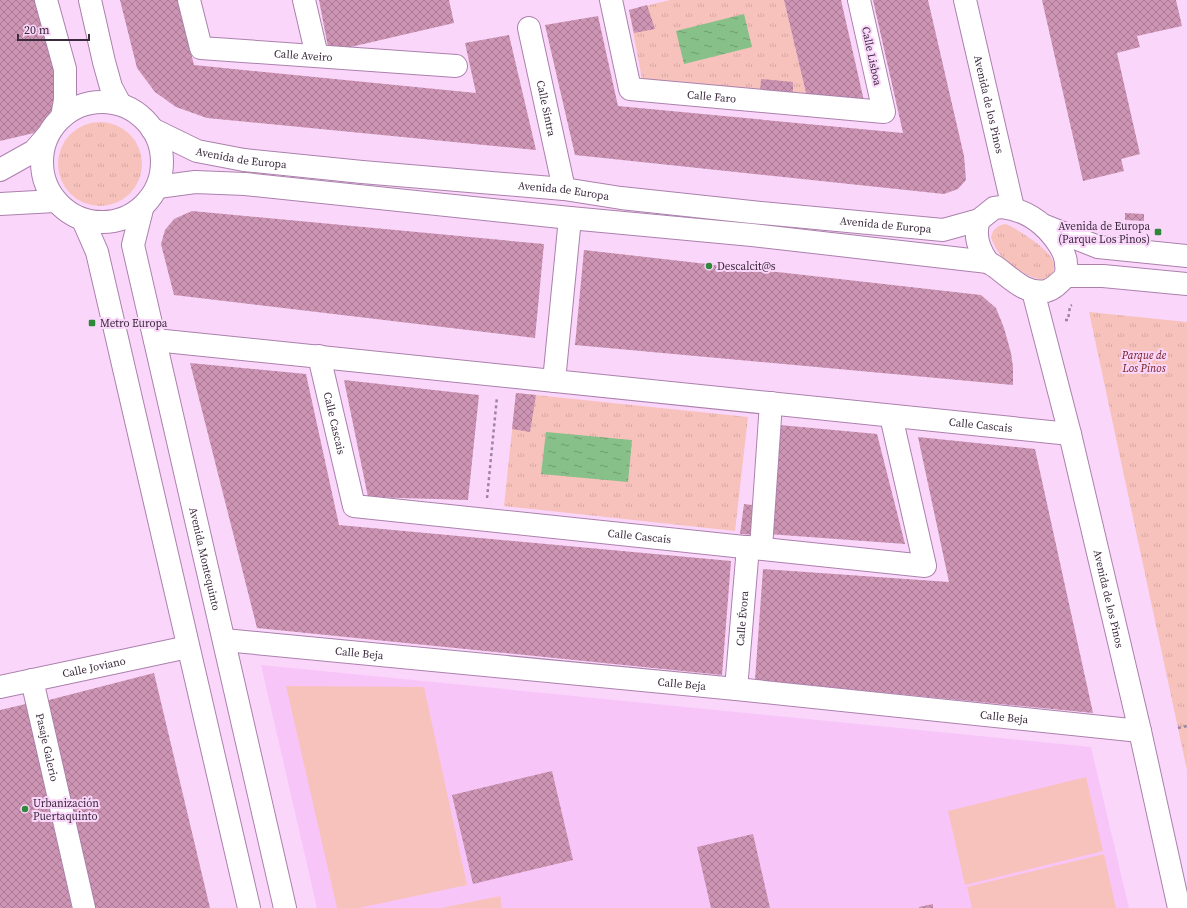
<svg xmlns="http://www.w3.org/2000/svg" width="1187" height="908" font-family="'Source Serif 4',serif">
<defs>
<pattern id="grass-tufts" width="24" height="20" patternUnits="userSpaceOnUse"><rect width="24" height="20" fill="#f8c2bc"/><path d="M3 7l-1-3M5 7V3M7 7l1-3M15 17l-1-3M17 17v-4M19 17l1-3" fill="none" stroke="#d6a7a2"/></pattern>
<pattern id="water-ripples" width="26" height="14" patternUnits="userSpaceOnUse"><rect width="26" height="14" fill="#87c089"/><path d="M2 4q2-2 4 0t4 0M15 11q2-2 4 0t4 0" fill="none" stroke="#709c71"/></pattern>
<pattern id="building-cross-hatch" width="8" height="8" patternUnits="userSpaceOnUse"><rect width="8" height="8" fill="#cd95b3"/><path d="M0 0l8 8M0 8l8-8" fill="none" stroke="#a87a93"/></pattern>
</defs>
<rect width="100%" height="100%" fill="#fad6fb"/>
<polygon fill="#f8c5f9" points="261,665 1091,747 1129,908 317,908"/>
<g fill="url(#grass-tufts)">
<polygon points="670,0 784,0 807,97 642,79 629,10"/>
<circle cx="100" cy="164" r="42"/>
<path d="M1006,224C1018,230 1057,252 1054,268C1050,296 1011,265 1002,257C997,252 994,244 991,238C992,230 997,225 1006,224Z"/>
<polygon points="1089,312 1187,322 1187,770 1178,728"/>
<polygon points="516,393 748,417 735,531 504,506"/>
</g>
<g fill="#f8c2bc">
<polygon points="286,686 424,687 467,885 359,908 337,908"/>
<polygon points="1086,777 1103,851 965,885 948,811"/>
<polygon points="1104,854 1116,908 972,908 967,887"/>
<polygon points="500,896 502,908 441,908"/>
</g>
<g fill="url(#water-ripples)">
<polygon points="744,14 752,47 684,64 676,31"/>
<polygon points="546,432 632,440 628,482 541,474"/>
</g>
<g fill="url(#building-cross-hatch)">
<polygon points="0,0 41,0 65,100 34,133 0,141"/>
<polygon points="120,0 178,0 194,65 476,93 465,43 509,35 536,150 207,118 176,107 155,92 137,68"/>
<polygon points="319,0 449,0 454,23 329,52"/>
<polygon points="784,0 841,0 864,101 807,97"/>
<polygon points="873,0 928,0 964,156 966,180 958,189 944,194 575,155 545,25 598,16 618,106 903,133"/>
<polygon points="1042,0 1176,0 1182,26 1137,36 1140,47 1117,53 1140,154 1121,159 1124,171 1083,181"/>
<polygon points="647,5 655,29 634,33 629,10"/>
<polygon points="761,79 793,82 793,95 760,92"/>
<polygon points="192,211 544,244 535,338 174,295 161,244 165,230 174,219"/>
<polygon points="1125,213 1144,214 1144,221 1125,220"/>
<polygon points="584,250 981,295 996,308 1004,328 1011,353 1013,367 1013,385 575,345"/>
<polygon points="190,363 306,374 339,525 731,561 722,675 257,628"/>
<polygon points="344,380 479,395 468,500 368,497"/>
<polygon points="516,393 536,395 530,432 512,429"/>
<polygon points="780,425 877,434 905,544 768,534"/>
<polygon points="918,437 1035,449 1093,713 755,680 763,569 949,582"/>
<polygon points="744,504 761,506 757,535 740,534"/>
<polygon points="154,673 210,908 92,908 45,701"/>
<polygon points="26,704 72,908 0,908 0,710"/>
<polygon points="552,771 573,860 473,884 452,795"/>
<polygon points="753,834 770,908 711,908 697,847"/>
<polygon points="933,904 933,908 919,908 919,907"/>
</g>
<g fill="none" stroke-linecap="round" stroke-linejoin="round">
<defs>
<g id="street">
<path id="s1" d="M189,0L201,48L456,66"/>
<polyline points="304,0 317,56"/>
<path id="s2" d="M611,0L630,89L884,112L859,0"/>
<path id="s3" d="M965,0L1013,208"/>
<path id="s4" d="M529,28L564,189"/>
<path id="s5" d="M1033,291L1070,434L1140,731L1179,908"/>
<path id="s6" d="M155,340L1070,434"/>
<path id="s7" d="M319,356L354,506L925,566L891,416"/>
<polyline points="554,381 570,218"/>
<polyline points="761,548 771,403"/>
<path id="s8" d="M224,640L736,689L1140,731"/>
<path id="s9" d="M32,680L84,908"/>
<path id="s10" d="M0,687L188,647"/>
<path id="s11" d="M736,689L748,547"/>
</g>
<g id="secondary">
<polyline points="46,0 65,69 65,100 62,117"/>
<polyline points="90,0 104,62 111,87 120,104"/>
<circle cx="102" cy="162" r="60"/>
<path id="s12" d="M152,129L197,151L244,160L362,172L564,189L621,198L751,212L943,230L979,220"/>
<polyline points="0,170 34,151 47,136"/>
<polyline points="158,187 195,182 245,184 570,218 752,235 988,262"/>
<polyline points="0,204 55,201"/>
<path d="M1002,207C1028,210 1046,224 1060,246C1063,251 1066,258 1066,264C1067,268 1066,272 1066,276C1060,282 1054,289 1046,291C1026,295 1011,278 997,268C994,265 989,264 987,261C978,248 974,234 979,220L994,208Z"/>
<path id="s13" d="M142,209L133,245L285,908"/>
<polyline points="83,220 97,252 249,908"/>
<polyline points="1045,226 1098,247 1187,256"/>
<polyline points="1066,276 1103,276 1187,284"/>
</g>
</defs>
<use href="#street" stroke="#ab81ac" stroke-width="24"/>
<use href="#secondary" stroke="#ab81ac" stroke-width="24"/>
<g stroke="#9f84a0" stroke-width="2.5" stroke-dasharray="3 3" stroke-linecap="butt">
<polyline points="1065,320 1068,320 1070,306 1072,305"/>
<polyline points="487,498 497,397"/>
<polyline points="1178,728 1187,726"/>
</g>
<use href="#street" stroke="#fff" stroke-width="22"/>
<use href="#secondary" stroke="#fff" stroke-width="22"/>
</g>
<g fill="#2e893a" stroke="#fad6fb" stroke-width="1.5">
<rect x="1154" y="228" width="8" height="8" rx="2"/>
<circle cx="709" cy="266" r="4"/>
<rect x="88" y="319" width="8" height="8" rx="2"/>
<circle cx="25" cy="809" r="4"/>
</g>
<g text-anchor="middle" stroke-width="4" stroke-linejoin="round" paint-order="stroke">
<g font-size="11" fill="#3b2a3c" stroke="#fad6fb">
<text dy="4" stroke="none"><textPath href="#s1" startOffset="152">Calle Aveiro</textPath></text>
<text transform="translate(872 56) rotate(78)" y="4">Calle Lisboa</text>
<text dy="4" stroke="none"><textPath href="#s2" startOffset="173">Calle Faro</textPath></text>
<text dy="4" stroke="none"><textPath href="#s3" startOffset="107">Avenida de los Pinos</textPath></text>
<text dy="4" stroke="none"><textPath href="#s4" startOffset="82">Calle Sintra</textPath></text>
<text dy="4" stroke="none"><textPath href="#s12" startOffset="95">Avenida de Europa</textPath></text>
<text dy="4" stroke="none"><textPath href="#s12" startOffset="419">Avenida de Europa</textPath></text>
<text dy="4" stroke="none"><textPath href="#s12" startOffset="743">Avenida de Europa</textPath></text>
<text dy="4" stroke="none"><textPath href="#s7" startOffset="69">Calle Cascais</textPath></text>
<text dy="4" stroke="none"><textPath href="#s6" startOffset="830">Calle Cascais</textPath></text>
<text dy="4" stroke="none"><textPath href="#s7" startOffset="441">Calle Cascais</textPath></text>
<text dy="4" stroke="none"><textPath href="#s13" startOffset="359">Avenida Montequinto</textPath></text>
<text dy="4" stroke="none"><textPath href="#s5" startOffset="317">Avenida de los Pinos</textPath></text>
<text dy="4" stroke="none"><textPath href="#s11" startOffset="71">Calle Évora</textPath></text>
<text dy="4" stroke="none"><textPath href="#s8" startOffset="136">Calle Beja</textPath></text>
<text dy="4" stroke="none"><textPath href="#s10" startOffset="96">Calle Joviano</textPath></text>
<text dy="4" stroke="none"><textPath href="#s8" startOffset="460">Calle Beja</textPath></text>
<text dy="4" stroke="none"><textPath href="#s8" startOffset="784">Calle Beja</textPath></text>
<text dy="4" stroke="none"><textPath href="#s9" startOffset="69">Pasaje Galerio</textPath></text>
</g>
<g font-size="11" fill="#3b2a3c" stroke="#fad6fb" text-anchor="start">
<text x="1150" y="230" text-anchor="end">Avenida de Europa<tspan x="1150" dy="13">(Parque Los Pinos)</tspan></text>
<text x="717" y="270">Descalcit@s</text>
<text x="100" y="327">Metro Europa</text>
<text x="33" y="807">Urbanización<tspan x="33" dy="13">Puertaquinto</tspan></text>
</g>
<g font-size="11" font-style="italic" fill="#731618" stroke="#fad6fb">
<text x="1144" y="359">Parque de<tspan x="1144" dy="13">Los Pinos</tspan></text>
</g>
</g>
<path d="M18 34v6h71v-6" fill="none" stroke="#3b2a3c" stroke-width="2"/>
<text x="24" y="34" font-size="12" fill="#3b2a3c" stroke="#fad6fb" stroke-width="3" paint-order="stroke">20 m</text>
</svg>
